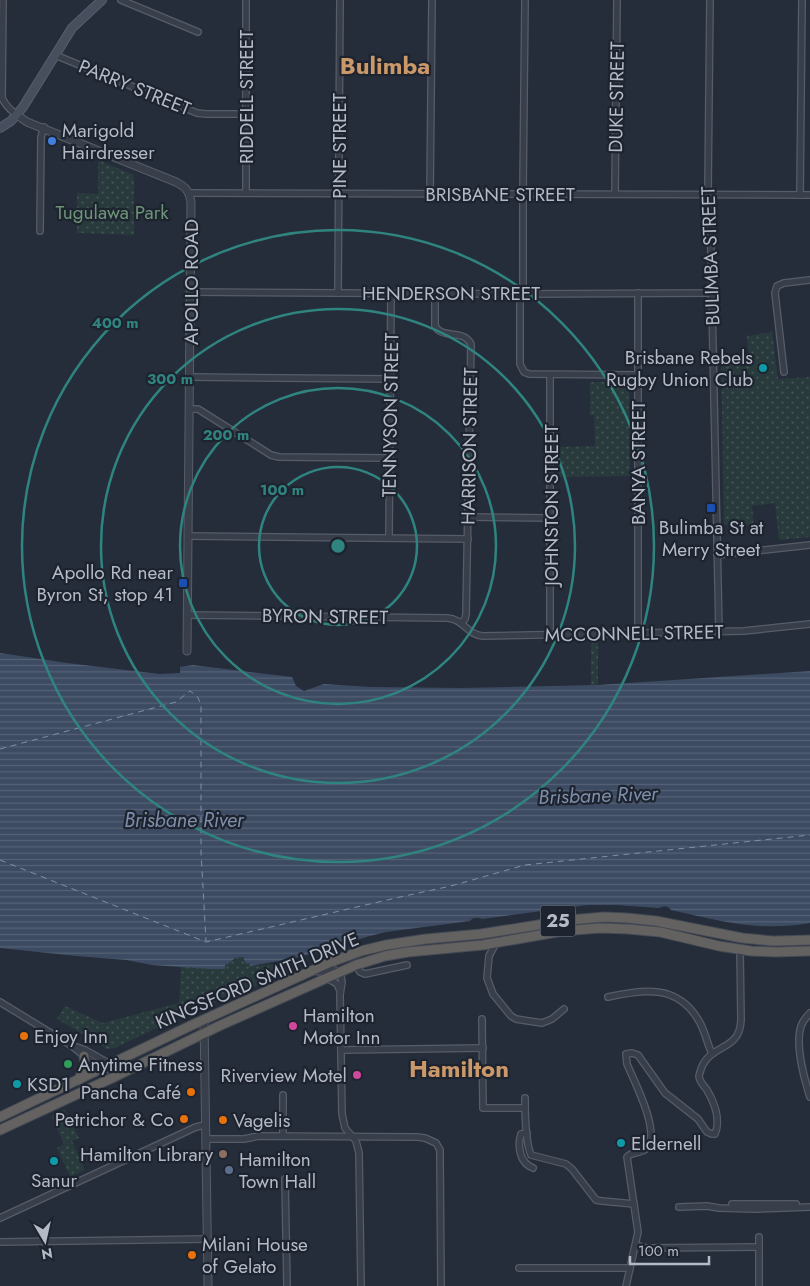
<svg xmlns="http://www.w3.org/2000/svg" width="810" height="1286" font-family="Jost,sans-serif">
<defs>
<pattern id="grass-dots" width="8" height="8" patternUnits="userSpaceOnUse" patternTransform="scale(1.25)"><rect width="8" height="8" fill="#283a3c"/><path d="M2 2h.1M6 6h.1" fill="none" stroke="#455457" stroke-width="1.8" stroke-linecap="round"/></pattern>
<pattern id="water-rules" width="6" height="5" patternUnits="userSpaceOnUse" patternTransform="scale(1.25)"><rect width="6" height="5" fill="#3c4a62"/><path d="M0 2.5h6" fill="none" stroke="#566277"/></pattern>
</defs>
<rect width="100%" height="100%" fill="#252d3a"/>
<g fill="url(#grass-dots)">
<polygon points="98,160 134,175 134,235 77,233 77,193 98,194"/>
<polygon points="772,332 778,379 810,377 810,537 779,540 775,503 752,506 754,526 724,525 721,355 749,355 747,336"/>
<polygon points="590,382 629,382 630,476 558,477 557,447 595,446 594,415 590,415"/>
<polygon points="598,642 598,685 591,685 591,643"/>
<polygon points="243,957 246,963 249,963 250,966 286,963 309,960 291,972 177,1018 115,1048 107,1049 57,1019 65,1006 103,1023 179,1003 181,966 210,969 225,969 225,965 228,964 235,958"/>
<polygon points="65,1109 79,1138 72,1141 85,1170 70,1177 57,1148 64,1144 51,1116"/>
</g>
<path fill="url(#water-rules)" d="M0,653L67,663L160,674L180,673V667L193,665L292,677L296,686L304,691L324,684L370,687L462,688L598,685L810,671V923C759,932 720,921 671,910C667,905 664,906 659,908L617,905H587L482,919C478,917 473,917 470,921L386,932L366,937L330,949L291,959L250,966L249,963L246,964L243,957L235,958L228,964L225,965V969H210L152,965L126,960L76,956L0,948Z"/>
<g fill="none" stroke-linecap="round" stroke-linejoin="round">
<g stroke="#7e8fab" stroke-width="1" stroke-dasharray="6 5" stroke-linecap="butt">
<polyline points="0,749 176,702 190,691 197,696 201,704 201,852 206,941"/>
<polyline points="0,860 206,942 400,897 451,886 525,865 810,835"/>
</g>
<defs>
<g id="minor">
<path d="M3,0L2,98C6,106 10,110 17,115"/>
<polyline points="121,0 198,32"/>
<polyline points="246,0 246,193"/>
<polyline points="710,0 708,188 710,209 719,631"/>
<polyline points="55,55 197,113 206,114 246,114"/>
<polyline points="190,193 810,195"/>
<polyline points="430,194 432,0"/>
<polyline points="615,194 617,0"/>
<polyline points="800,195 802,0"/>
<polyline points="40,231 41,137 44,127"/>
<polyline points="191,292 523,294 711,293"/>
<polyline points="338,293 340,0"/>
<path d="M435,293V326C443,340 462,328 471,344L466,614L465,619L461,623"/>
<polyline points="638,293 638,633"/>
<polyline points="520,294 520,364 524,372 529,374 637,375"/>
<polyline points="523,294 523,190 525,0"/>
<polyline points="784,372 775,293 777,286 784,283 810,280"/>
<polyline points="190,377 390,379"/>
<polyline points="189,409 198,409 271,455 279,457 389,458"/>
<polyline points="468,517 551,518"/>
<polyline points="188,536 468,539"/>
<polyline points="389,537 391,293"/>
<polyline points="717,555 810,545"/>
<path d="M187,615L447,618C464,619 467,635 483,636L744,631L810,624"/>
<polyline points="550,635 550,375"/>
<polyline points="496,943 489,956 487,978 493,994 511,1016 516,1019 522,1020 542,1023 552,1019 564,1009"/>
<polyline points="356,965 360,972 365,974 407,965"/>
<polyline points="312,971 323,972 331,969 338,971 341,976 342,982 340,995 342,1114 345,1128 356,1141 359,1153 361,1286"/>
<polyline points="327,978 337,984 340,991"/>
<path d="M608,997C643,989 678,984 699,1021C705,1031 707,1043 712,1054"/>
<polyline points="0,1002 72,1046 84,1056 105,1069 113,1070 122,1067 130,1067"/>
<path d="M810,1013C806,1017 803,1021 801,1026C795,1045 804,1078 810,1097"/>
<polyline points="482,1019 483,1108 525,1108"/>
<polyline points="74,1046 85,1050 110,1064"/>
<polyline points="341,1050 483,1048"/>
<polyline points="283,1095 283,1136"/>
<path d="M525,1098C525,1114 525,1141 531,1155L566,1164L572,1169L596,1200L602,1201L634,1204"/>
<path d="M527,1133L521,1134C517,1147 520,1163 533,1168"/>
<polyline points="206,1139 244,1139 259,1136 417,1137 425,1138 436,1143 440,1150 440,1158 441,1286"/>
<polyline points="285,1179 287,1286"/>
<polyline points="732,1204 796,1204"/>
<polyline points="679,1207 707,1206 719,1208 755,1209 810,1207"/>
<polyline points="0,1218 196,1127 205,1125"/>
<polyline points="759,1237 759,1286"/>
<polyline points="0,1242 208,1239"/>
<polyline points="636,1245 647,1248 759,1247"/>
<polyline points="519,1268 630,1268"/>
<path d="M626,1286L638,1232L627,1157C632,1151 642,1154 647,1148C661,1132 634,1081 627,1064L626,1054L632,1053L638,1055L665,1093L698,1119L707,1132L712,1134H715C721,1120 714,1102 707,1090C704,1086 699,1081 699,1076C699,1075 701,1070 701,1069C710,1043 740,1052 741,1020L740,949"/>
</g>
<g id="tertiary">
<path d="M17,115L27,122L176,182C186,187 189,191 191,202L187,651"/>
<polyline points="204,1019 208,1286"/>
</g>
<polyline id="secondary" points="0,128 11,121 23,107 72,28 102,0"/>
<g id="trunk">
<polyline points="79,1080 85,1064 84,1056"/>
<polyline points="0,1117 190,1026 331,962 361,951 386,945 426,939 481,934 569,920 604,917 627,918 656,921 742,938 773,941 810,940"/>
<polyline points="0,1130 112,1078 219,1026 356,965 385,956 408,952 483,945 563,931 600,928 628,929 660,932 719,946 751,951 776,952 810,951"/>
</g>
</defs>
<use href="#minor" stroke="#575d68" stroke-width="8"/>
<use href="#tertiary" stroke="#575d68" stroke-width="9"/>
<use href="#secondary" stroke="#575d68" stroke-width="10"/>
<use href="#trunk" stroke="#444a55" stroke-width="11"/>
<use href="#minor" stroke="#393f4a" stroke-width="5.5"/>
<use href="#tertiary" stroke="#393f4a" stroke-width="7"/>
<use href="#secondary" stroke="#474e5d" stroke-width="8"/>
<use href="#trunk" stroke="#646260" stroke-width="9"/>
</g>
<g fill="none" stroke="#308480" stroke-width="2.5">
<circle cx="338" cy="546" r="79"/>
<circle cx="338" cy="546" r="158"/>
<circle cx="338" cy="546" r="237"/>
<circle cx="338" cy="546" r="316"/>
</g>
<circle fill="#3f7fe0" stroke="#1e242f" stroke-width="2" cx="52" cy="141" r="5"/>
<g fill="#0f9aa8" stroke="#1e242f" stroke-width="2">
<circle cx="763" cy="368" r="5"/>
<circle cx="17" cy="1084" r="5"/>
<circle cx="621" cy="1143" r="5"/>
<circle cx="54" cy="1161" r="5"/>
</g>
<g fill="#1a4fb4" stroke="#1e242f" stroke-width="2">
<rect x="706" y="503" width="10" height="10" rx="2.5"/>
<rect x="178" y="578" width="10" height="10" rx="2.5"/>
</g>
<g fill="#d1479c" stroke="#1e242f" stroke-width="2">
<circle cx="293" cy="1026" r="5"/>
<circle cx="357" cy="1075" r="5"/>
</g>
<g fill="#e8710a" stroke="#1e242f" stroke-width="2">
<circle cx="24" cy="1036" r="5"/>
<circle cx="191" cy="1092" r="5"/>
<circle cx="184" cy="1119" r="5"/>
<circle cx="223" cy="1120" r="5"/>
<circle cx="192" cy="1255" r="5"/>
</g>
<circle fill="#2e9e5b" stroke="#1e242f" stroke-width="2" cx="68" cy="1064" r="5"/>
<circle fill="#8d6e63" stroke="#1e242f" stroke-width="2" cx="223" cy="1154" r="5"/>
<circle fill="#5c6f8a" stroke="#1e242f" stroke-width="2" cx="229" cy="1170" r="5"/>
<g text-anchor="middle" stroke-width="4.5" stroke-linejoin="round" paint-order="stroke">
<rect fill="#1e242f" stroke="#878d99" stroke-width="1" x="540.5" y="905.5" width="35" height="31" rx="4"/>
<g font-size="18" font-weight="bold" fill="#b4bac6">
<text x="558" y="927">25</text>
</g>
<g font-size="19" fill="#b4bac6" stroke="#1e242f">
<text transform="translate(135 87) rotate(22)" y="7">PARRY STREET</text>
<text transform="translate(246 97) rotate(-90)" y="7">RIDDELL STREET</text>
<text transform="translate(616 97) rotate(-89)" y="7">DUKE STREET</text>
<text transform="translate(339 146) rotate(-90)" y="7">PINE STREET</text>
<text x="500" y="201">BRISBANE STREET</text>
<text transform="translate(710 256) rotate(-92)" y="7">BULIMBA STREET</text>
<text transform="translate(191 282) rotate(-90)" y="7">APOLLO ROAD</text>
<text x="451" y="300">HENDERSON STREET</text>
<text transform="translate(390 415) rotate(-89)" y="7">TENNYSON STREET</text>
<text transform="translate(469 446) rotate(-89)" y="7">HARRISON STREET</text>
<text transform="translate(638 463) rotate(-90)" y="7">BANYA STREET</text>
<text transform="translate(551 505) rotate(-90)" y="7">JOHNSTON STREET</text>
<text transform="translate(325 616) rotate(1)" y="7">BYRON STREET</text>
<text transform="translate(634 633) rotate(-1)" y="7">MCCONNELL STREET</text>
<text transform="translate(257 980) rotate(-23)" y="7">KINGSFORD SMITH DRIVE</text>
</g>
<g font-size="19" fill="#b4bac6" stroke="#1e242f" text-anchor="start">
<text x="62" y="137">Marigold<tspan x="62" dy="22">Hairdresser</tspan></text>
<text x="753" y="364" text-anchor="end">Brisbane Rebels<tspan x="753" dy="22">Rugby Union Club</tspan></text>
<text x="711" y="534" text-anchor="middle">Bulimba St at<tspan x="711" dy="22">Merry Street</tspan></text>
<text x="173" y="579" text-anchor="end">Apollo Rd near<tspan x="173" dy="22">Byron St, stop 41</tspan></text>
<text x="303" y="1022">Hamilton<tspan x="303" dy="22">Motor Inn</tspan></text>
<text x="34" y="1043">Enjoy Inn</text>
<text x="78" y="1071">Anytime Fitness</text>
<text x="347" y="1082" text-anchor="end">Riverview Motel</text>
<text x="27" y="1091">KSD1</text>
<text x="181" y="1099" text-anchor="end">Pancha Café</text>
<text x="174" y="1126" text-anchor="end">Petrichor &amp; Co</text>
<text x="233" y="1127">Vagelis</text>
<text x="631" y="1150">Eldernell</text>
<text x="213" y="1161" text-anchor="end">Hamilton Library</text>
<text x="239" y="1166">Hamilton<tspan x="239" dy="22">Town Hall</tspan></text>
<text x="54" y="1187" text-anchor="middle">Sanur</text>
<text x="202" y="1251">Milani House<tspan x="202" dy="22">of Gelato</tspan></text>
</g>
<g font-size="19" fill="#6d9578" stroke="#1e242f">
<text x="112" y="219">Tugulawa Park</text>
</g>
<g font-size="20" font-style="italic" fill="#7e8fab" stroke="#1e242f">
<text transform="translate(598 795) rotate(-2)" y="7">Brisbane River</text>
<text x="184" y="827">Brisbane River</text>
</g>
<g font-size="24" font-weight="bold" fill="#cb986a" stroke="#1e242f">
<text x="385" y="74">Bulimba</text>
<text x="459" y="1077">Hamilton</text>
</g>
</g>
<circle cx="338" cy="546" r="8" fill="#308480" stroke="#1e242f" stroke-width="2.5"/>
<g font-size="15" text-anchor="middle" font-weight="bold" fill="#308480" stroke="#1e242f" stroke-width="4.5" stroke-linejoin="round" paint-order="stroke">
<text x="115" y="328">400 m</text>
<text x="170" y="384">300 m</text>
<text x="226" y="440">200 m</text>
<text x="282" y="495">100 m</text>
</g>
<g transform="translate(45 1241) rotate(171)" stroke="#1e242f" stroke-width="4" paint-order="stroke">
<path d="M0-4L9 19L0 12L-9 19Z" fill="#b4bac6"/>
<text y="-8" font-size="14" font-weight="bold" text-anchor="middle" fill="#b4bac6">N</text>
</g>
<path d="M630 1256v8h79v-8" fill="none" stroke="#b4bac6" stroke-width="2.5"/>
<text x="638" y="1256" font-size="15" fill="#b4bac6" stroke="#1e242f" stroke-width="4" paint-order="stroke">100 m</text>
</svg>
